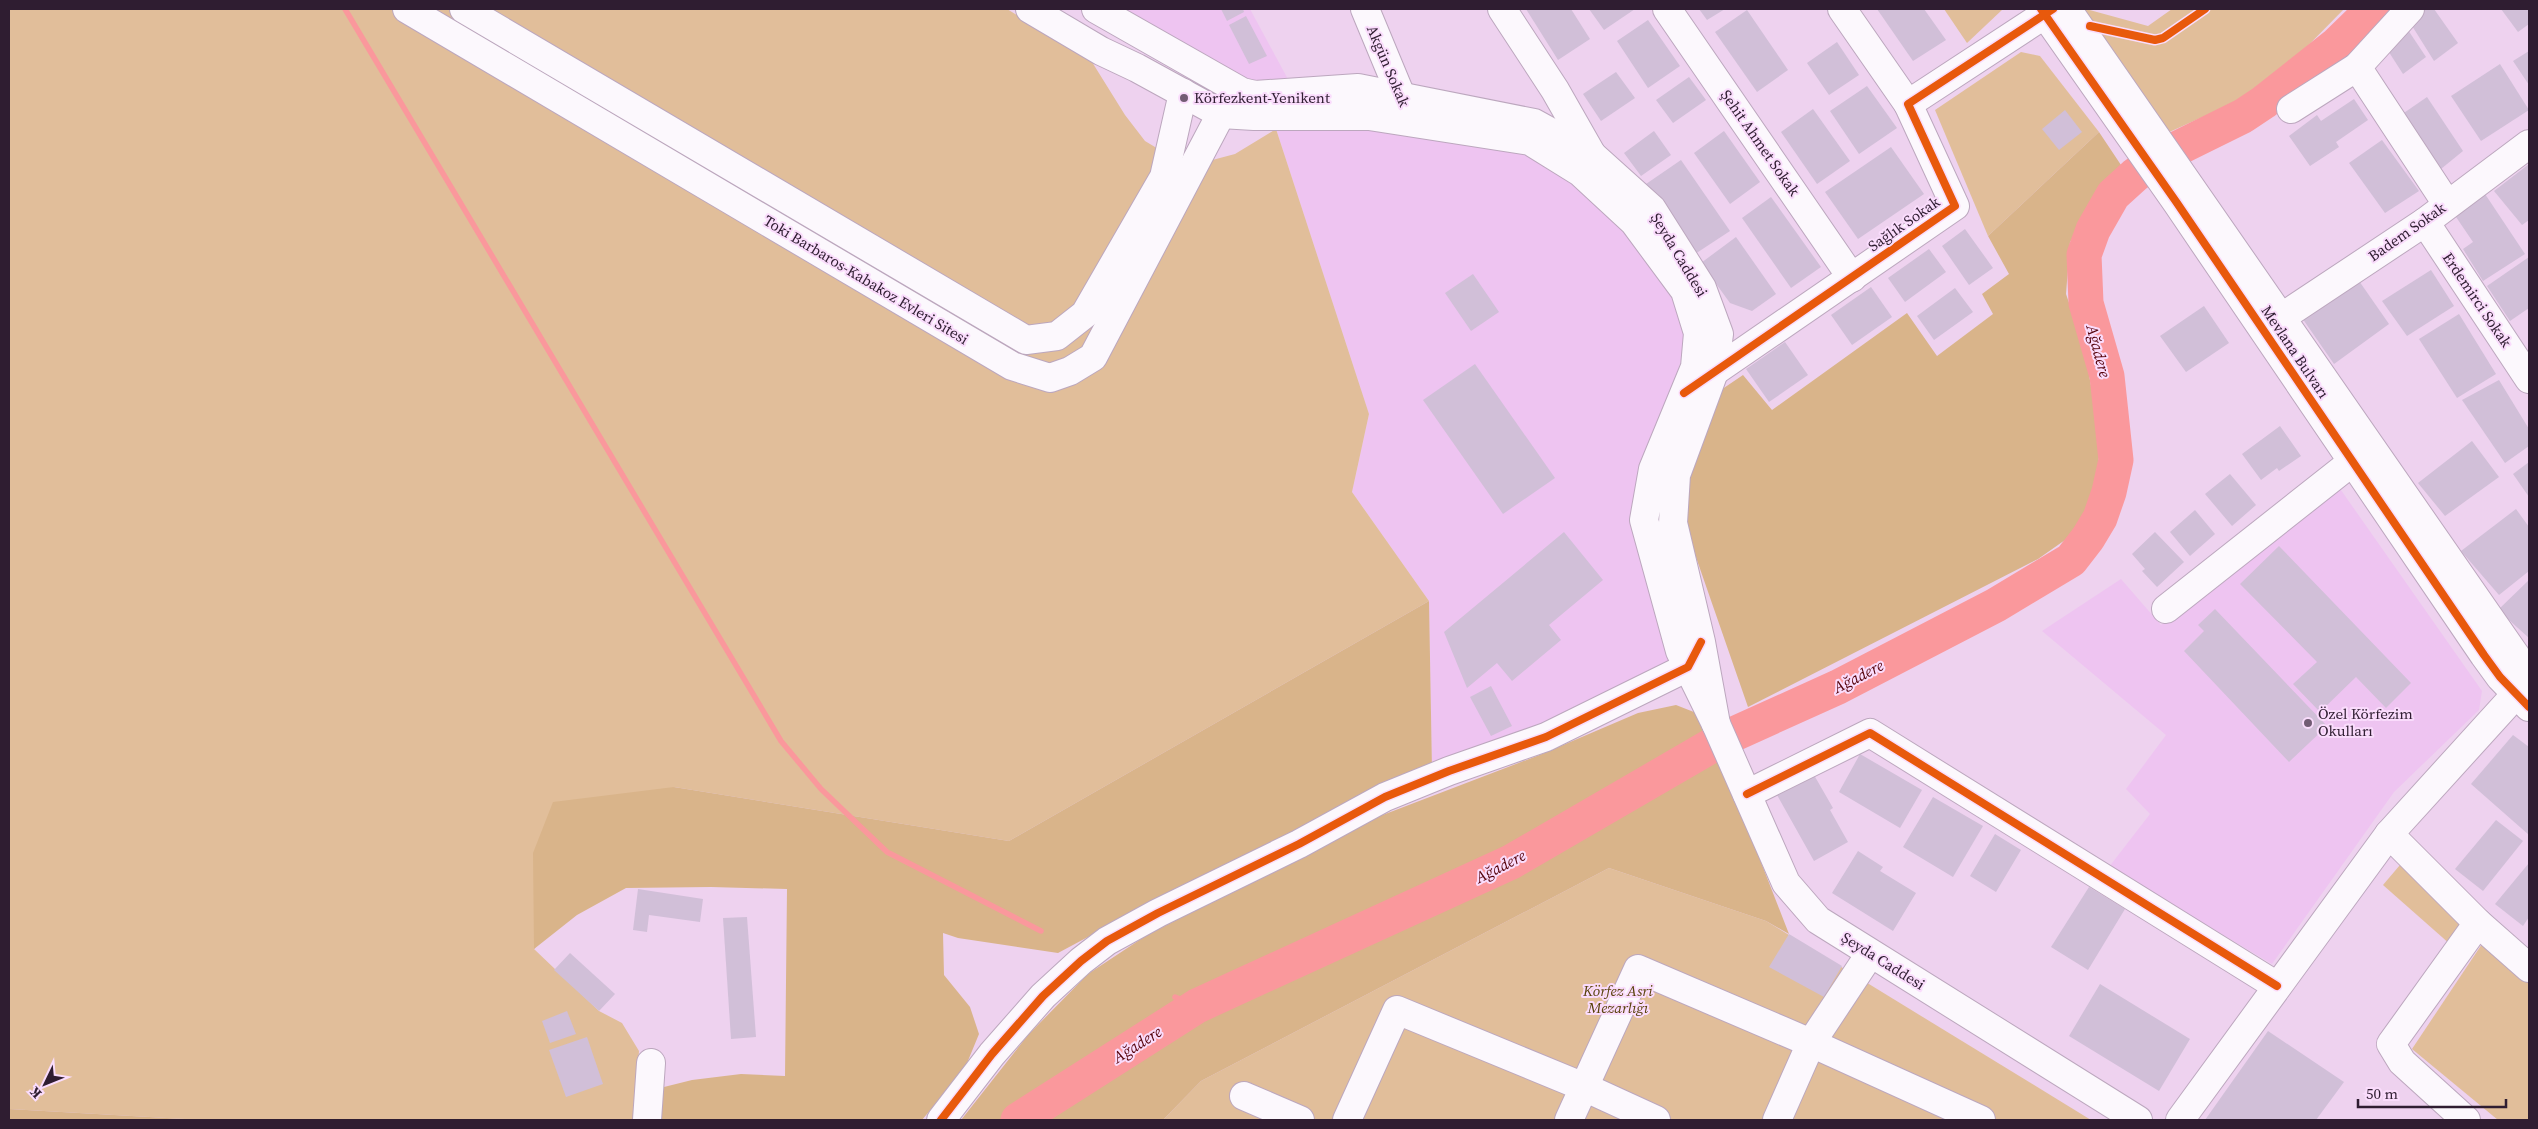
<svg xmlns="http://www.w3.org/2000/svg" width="2538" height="1129" font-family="'Source Serif 4',serif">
<rect width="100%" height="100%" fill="#eed2ef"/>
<g fill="#eec4f1">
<polygon points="1119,9 1250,9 1290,83 1249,82"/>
<polygon points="1276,129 1366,129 1525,150 1562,172 1628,229 1680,303 1689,335 1663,417 1644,458 1675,661 1569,716 1432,770 1429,601 1352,492 1369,414"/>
<polygon points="2336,483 2482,691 2479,710 2394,792 2272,964 2109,867 2150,814 2126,789 2166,735 2042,631 2121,579 2161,625"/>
</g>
<g fill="#e1be9a">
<polygon points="9,9 1007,9 1092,62 1125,115 1145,141 1170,156 1201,163 1235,154 1276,129 1369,414 1352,492 1429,601 1009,841 674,787 534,949 599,1011 622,1023 639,1051 634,1120 202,1120 9,1109"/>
<polygon points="1944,9 2003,9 1967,43"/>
<polygon points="2078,9 2086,9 2148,26 2172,9 2344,9 2279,75 2240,100 2165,134"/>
<polygon points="2021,52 2040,56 2099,132 1988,236 1935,110"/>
<polygon points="2400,865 2409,869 2467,921 2451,945 2383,885"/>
<polygon points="1609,868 1766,921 2091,1120 1163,1120 1201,1081"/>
<polygon points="2486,938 2529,977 2529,1120 2498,1120 2412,1049"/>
</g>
<g fill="#d9b48a">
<polygon points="2099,132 2123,168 2070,242 2066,294 2084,347 2101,441 2094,495 2075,533 2038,559 1748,707 1681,514 1684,483 1712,396 1743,375 1772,410 1907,313 1937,356 1993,314 1982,294 2009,274 1988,236"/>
<polygon points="1429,601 1432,770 1114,923 1058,953 958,938 943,933 944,975 970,1007 979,1034 965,1068 922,1120 656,1120 660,1088 692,1080 741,1074 785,1076 787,889 711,887 626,888 577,915 534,949 533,853 553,802 674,787 1009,841"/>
<polygon points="1676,705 1704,716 1789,934 1766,921 1609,868 1201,1081 1163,1120 961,1120 1028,1035 1088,974 1147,935 1380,816 1542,754 1638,713"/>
<polygon points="9,1109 202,1120 9,1120"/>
</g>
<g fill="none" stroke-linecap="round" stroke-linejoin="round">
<g stroke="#fa989c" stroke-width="5.5">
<polyline points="345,9 781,741 821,789 887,852 1041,931"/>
<polyline points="1175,997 1197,1006"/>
</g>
<polyline stroke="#fa989c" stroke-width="35" points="1018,1120 1197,1006 1511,862 1723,739 1838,687 1996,605 2071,560 2088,538 2100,518 2109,492 2116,460 2107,376 2086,303 2084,255 2093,230 2113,195 2135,175 2160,157 2243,116 2264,102 2336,45 2373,9"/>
</g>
<g fill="#d1bfd8">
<polygon points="1221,9 1243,9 1244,12 1227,21"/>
<polygon points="1526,9 1571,9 1590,39 1558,60"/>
<polygon points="1589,9 1635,9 1604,30"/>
<polygon points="1699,9 1725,9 1707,20"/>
<polygon points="1877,9 1924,9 1946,40 1913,61"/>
<polygon points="2425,9 2434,9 2458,43 2434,61 2409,21"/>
<polygon points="2501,9 2529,9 2529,24 2518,32"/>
<polygon points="1747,10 1788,70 1757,92 1715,32"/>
<polygon points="1246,16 1267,56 1249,64 1229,25"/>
<polygon points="1648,20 1680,66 1648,88 1617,41"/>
<polygon points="2406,27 2426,57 2403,74 2385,46"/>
<polygon points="1837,42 1859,75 1829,95 1807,63"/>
<polygon points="2529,51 2529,85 2513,61"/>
<polygon points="2500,64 2529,110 2481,141 2451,96"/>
<polygon points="1616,72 1635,98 1601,121 1583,94"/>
<polygon points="1689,77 1706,100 1673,123 1656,100"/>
<polygon points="1867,86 1897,128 1859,154 1830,111"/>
<polygon points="2427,97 2463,151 2436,173 2398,117"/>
<polygon points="2354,99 2368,120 2336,142 2339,147 2310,166 2289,136 2317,115 2321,121"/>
<polygon points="1813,109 1850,161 1817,184 1781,132"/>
<polygon points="2065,110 2082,132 2059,150 2042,129"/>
<polygon points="1654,131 1671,155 1641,176 1624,153"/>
<polygon points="1724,131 1760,182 1730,204 1694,153"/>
<polygon points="2382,140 2419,191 2385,213 2349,163"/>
<polygon points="1891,147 1924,194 1858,239 1825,192"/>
<polygon points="1681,160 1730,231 1695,254 1646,184"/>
<polygon points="2529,164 2529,220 2522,225 2494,191"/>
<polygon points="2485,194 2525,254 2483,281 2463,249 2473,242 2454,214"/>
<polygon points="1771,197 1821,267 1791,288 1742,218"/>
<polygon points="1965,229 1993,268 1969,285 1942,246"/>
<polygon points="1736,237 1776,294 1752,311 1730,303 1701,263"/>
<polygon points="1929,249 1946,272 1905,302 1888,278"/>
<polygon points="2529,257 2529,308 2510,321 2487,286"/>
<polygon points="2431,270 2454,306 2407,336 2382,301"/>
<polygon points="1473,274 1499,312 1471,331 1445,293"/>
<polygon points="2357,278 2389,324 2334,364 2300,315"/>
<polygon points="1871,287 1892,317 1852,345 1831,315"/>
<polygon points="1955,288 1973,312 1934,340 1917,316"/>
<polygon points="2204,306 2229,343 2186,372 2160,336"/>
<polygon points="2459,314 2496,374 2457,398 2419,339"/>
<polygon points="1785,342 1808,375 1769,402 1746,369"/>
<polygon points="1475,364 1555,478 1503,514 1423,400"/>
<polygon points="2499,380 2529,429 2529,446 2505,463 2462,400"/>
<polygon points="2280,426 2301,456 2279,471 2277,468 2261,480 2242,454"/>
<polygon points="2472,441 2499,477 2445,516 2418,483"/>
<polygon points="2529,462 2529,497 2513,474"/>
<polygon points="2230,474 2256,505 2232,526 2205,494"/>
<polygon points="2516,509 2529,527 2529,571 2499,595 2461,551"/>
<polygon points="2195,510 2215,534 2190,556 2170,532"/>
<polygon points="1564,532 1603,580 1549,625 1561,640 1512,681 1497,663 1467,688 1444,632"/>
<polygon points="2155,532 2184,562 2157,587 2142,571 2145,569 2132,554"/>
<polygon points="2279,546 2411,683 2386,708 2356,677 2320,712 2293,684 2317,662 2240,584"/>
<polygon points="2529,580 2529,638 2498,610"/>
<polygon points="2215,609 2327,726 2289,762 2184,651 2204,631 2198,625"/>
<polygon points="1491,686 1512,726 1491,736 1470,697"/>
<polygon points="2513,735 2529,747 2529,835 2471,784"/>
<polygon points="1860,754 1922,790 1900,828 1839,792"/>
<polygon points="1814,775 1833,808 1830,810 1848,842 1814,861 1777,795"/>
<polygon points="1933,797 1983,826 1953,877 1903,847"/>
<polygon points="2496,820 2523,841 2483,891 2455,869"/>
<polygon points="1995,834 2021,850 1996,892 1970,876"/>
<polygon points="1858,851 1883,867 1880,871 1916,893 1893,931 1832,893"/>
<polygon points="2529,863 2529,917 2523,926 2495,904"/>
<polygon points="2089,887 2125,909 2088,970 2051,947"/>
<polygon points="638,889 703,899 700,922 649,915 647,932 633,930"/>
<polygon points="747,917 756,1037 731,1039 723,918"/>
<polygon points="1789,934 1842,966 1824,997 1769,967"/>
<polygon points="570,953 615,994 599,1011 554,970"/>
<polygon points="2100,984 2190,1039 2159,1091 2069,1036"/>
<polygon points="567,1011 576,1034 550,1043 542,1021"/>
<polygon points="2268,1031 2344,1082 2316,1120 2205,1120"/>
<polygon points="587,1037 603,1084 566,1097 549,1050"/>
</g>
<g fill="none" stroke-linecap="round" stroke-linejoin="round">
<defs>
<g id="minor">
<polyline points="407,9 1012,366 1050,378 1070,371 1093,357 1221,114"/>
<polyline points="464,9 1026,340 1057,336 1085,314 1164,177 1183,93"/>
<polyline points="1365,9 1409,115"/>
<polyline points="1502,9 1555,90 1592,155 1585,164"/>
<polyline points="1667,9 1852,278"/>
<polyline points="1842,9 1908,104"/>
<polyline points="2041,9 2177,203 2484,655 2500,677 2529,707"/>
<polyline points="2067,9 2516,656 2529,672"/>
<polyline points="2357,67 2447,204"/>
<polyline points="2291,109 2357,67 2410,9"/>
<polyline points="2425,222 2529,379"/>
<polyline points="2282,317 2425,222 2529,144"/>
<polyline points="1699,382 1955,206 1908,104 2053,9"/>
<polyline points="2166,609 2366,451"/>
<polyline points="1747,794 1870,733 2277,986"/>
<polyline points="2389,834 2478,923 2529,968"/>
<polyline points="1244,1096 1300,1120"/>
<polyline points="647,1120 651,1063"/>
<polyline points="941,1120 992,1054 1043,996 1081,961 1107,941 1158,913 1299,844 1385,797 1449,771 1546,737 1688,667 1699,646"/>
<polyline points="1347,1120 1397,1010 1584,1087 1656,1120"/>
<polyline points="1569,1120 1638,969 1811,1043 1981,1120"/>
<polyline points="1777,1120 1811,1043 1870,954"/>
<polyline points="2180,1120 2389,834 2528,681"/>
<polyline points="2466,1120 2402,1062 2391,1044 2478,923"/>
</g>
<g id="major">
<polyline points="1030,9 1101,51 1137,68 1221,114 1254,116 1369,116 1530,141 1580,172 1634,222 1685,291 1698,333 1695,367 1653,469 1644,520 1680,651 1716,724 1701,642 1673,523 1676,475 1714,372 1719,334 1702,288 1652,209 1592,155 1534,123 1358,88 1255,95 1242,92 1096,9"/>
<polyline points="1716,724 1786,883 1818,920 2138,1120"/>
</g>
</defs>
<use href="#minor" stroke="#bca7be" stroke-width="30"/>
<use href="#major" stroke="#bca7be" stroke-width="30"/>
<use href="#minor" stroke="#fcf8fd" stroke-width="28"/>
<use href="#major" stroke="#fcf8fd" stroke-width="28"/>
<defs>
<g id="cycleway">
<polyline points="2041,9 2177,203 2484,655 2500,677 2529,707"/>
<polyline points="2090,26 2155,40 2163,38 2205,9"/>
<polyline points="1684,393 1955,206 1908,104 2053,9"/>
<polyline points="1747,794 1870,733 2277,986"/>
<polyline points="941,1120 992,1054 1043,996 1081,961 1107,941 1158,913 1299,844 1385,797 1449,771 1546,737 1688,667 1701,642"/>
</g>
</defs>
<use href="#cycleway" stroke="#fadcfc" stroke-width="11"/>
<use href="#cycleway" stroke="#e8590c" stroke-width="8"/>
</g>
<g fill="#725c74" stroke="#fadcfc" stroke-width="2">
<circle cx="1184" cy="98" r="5"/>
<circle cx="2308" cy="723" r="5"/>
</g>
<g text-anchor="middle" stroke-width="4" stroke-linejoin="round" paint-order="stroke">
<g font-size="15" fill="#2f1d31" stroke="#fadcfc">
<text transform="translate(1388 66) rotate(67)" y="5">Akgün Sokak</text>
<text transform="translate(1760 143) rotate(55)" y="5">Şehit Ahmet Sokak</text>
<text transform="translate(1904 224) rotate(-35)" y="5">Sağlık Sokak</text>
<text transform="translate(2407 232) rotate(-35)" y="5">Badem Sokak</text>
<text transform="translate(1679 255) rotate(59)" y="5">Şeyda Caddesi</text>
<text transform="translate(866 280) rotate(31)" y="5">Toki Barbaros-Kabakoz Evleri Sitesi</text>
<text transform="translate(2477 300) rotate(56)" y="5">Erdemirci Sokak</text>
<text transform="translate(2295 352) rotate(56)" y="5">Mevlana Bulvarı</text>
<text transform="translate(1883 961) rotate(32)" y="5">Şeyda Caddesi</text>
</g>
<g font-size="15" fill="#2f1d31" stroke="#fadcfc" text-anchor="start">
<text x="1194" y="103">Körfezkent-Yenikent</text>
<text x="2318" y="719">Özel Körfezim<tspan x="2318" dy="17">Okulları</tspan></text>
</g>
<g font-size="15" font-style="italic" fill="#58410a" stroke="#fadcfc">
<text x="1618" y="996">Körfez Asri<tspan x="1618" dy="17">Mezarlığı</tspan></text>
</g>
<g font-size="16" font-style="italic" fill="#540109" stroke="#fadcfc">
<text transform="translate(2099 351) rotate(75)" y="6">Ağadere</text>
<text transform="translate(1858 676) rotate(-27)" y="6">Ağadere</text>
<text transform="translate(1500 866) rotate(-27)" y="6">Ağadere</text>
<text transform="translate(1137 1044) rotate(-32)" y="6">Ağadere</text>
</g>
</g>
<rect width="2538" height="1129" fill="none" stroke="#2f1d31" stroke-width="20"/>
<g transform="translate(45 1084) rotate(227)" stroke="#fadcfc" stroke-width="4" paint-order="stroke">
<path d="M0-4L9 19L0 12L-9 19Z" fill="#2f1d31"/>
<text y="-8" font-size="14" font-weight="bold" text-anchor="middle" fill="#2f1d31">K</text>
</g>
<path d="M2358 1099v8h148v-8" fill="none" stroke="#2f1d31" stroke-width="2.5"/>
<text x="2366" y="1099" font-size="15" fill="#2f1d31" stroke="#fadcfc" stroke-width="4" paint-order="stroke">50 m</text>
</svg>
